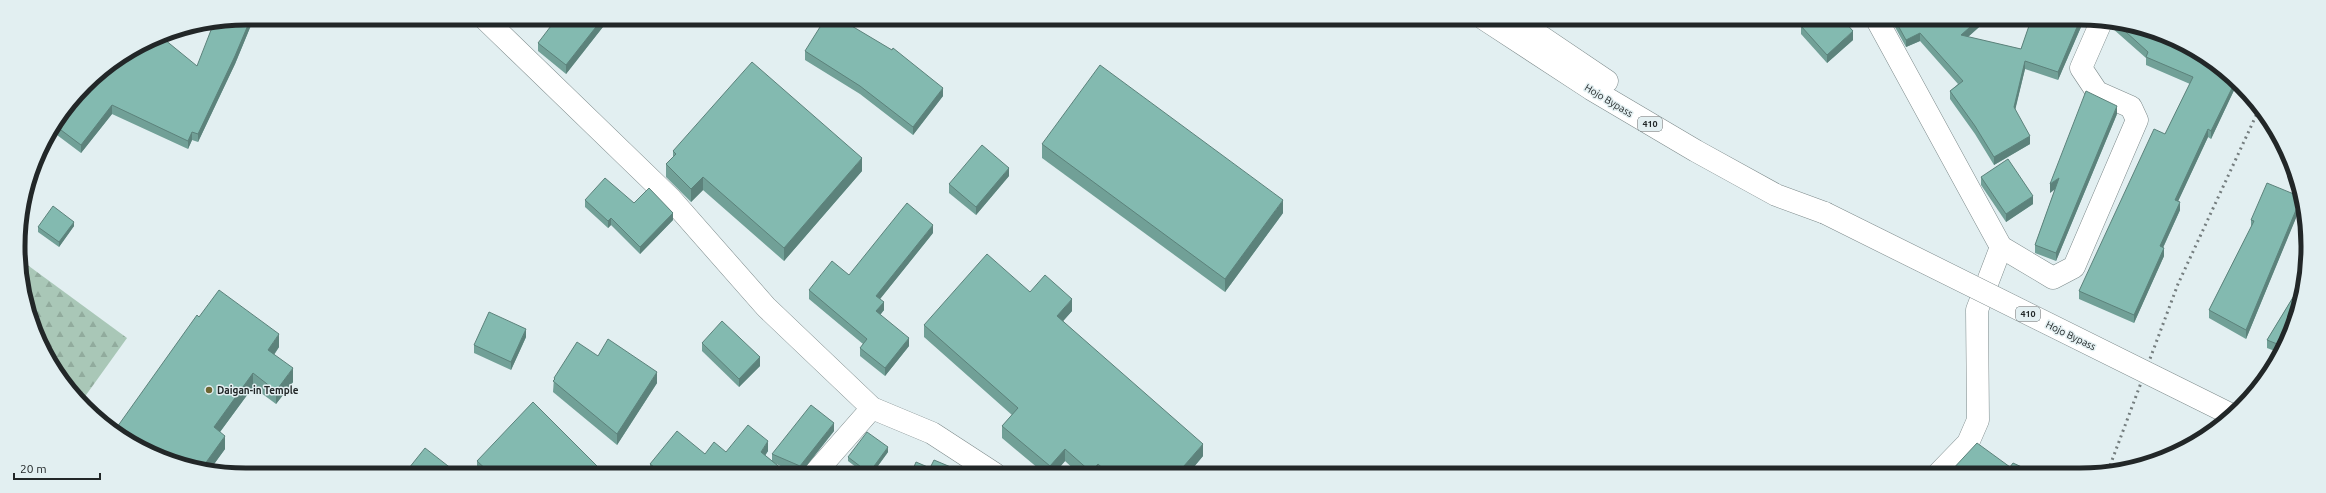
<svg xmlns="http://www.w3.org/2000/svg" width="2326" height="493" font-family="Ubuntu,sans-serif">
<defs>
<pattern id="forest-firs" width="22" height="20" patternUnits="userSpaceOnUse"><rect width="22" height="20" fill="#a9c7b7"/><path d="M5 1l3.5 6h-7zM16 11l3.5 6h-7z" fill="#91ab9d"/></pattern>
</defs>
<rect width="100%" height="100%" fill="#e2eff1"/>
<polygon fill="url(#forest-firs)" points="22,261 127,338 81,402 75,397 30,320"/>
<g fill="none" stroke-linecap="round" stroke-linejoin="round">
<defs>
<g id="minor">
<polyline points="484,18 671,199 766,307 872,408 932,433 995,474"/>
<polyline points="1877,20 2001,247 2053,278 2074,267 2137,120 2131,107 2097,92 2081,68 2102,20"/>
<polyline points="814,474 872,408"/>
<polyline points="1938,474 1968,443 1978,420 1977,310 2001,247"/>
</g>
<g id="trunk">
<polyline points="1484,19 1591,89 1696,151 1776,195 1825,213"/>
<polyline points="1515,19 1607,81"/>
</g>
</defs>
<use href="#minor" stroke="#7d8a8b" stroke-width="23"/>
<use href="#trunk" stroke="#7d8a8b" stroke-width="23"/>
<use href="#minor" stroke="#fff" stroke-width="22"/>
<use href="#trunk" stroke="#fff" stroke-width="22"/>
<polyline stroke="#747d7e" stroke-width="3" stroke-dasharray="2 4" stroke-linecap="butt" points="2108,471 2178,284 2260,107"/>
<defs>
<polyline id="trunk-bridge" points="1825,213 2232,415"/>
</defs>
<use href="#trunk-bridge" stroke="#7d8a8b" stroke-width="23" stroke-linecap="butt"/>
<use href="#trunk-bridge" stroke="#fff" stroke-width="22"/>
</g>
<g fill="#71a097">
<polygon points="246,18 254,18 235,64 198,142 192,140 188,149 112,114 81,153 53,132 85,85 197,66"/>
<polygon points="282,18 295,18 291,24"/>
<polygon points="606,18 606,23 566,74 538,51 538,43"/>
<polygon points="1895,20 1987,20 1968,37 2021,49 2031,20 2084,20 2058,80 2025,69 2015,109 2030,144 1994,165 1975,134 1950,99 1950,91 1958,84 1920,41 1906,47 1895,27"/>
<polygon points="2112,21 2194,48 2236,86 2211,139 2208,137 2178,201 2180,210 2163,248 2164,256 2134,323 2079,299 2079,291 2165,134 2190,84 2146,65 2146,58 2112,28"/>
<polygon points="1801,26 1853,40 1827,63 1801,34"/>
<polygon points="805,51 943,96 913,135 860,94 805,60"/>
<polygon points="2117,114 2056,261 2035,253 2035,245 2055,189 2050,193"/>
<polygon points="1042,144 1283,213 1225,292 1042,158"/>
<polygon points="673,151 862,171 784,261 703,190 691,202 666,177 666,164 673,157"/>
<polygon points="1009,176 976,215 949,193 949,184"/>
<polygon points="1981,177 2033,204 2006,222 1981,185"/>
<polygon points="585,200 673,220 640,254 611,225 608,228 585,207"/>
<polygon points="2301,205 2246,339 2209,318 2209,310 2251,227 2251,220"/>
<polygon points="74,226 59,247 38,232 38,227"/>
<polygon points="933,233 880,299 884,310 880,315 909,346 885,376 860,356 860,348 863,344 809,299 809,290 849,275"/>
<polygon points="2306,276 2284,348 2280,353 2267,348 2267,340"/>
<polygon points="1030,292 1072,311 1063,321 1203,456 1188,474 1079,474 1065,461 1054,474 1045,474 1002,438 1002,426 1012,415 924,337 924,325"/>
<polygon points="199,317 279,347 274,355 293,382 276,404 253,387 220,432 225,449 209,471 132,444"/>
<polygon points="526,337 511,370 474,353 474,345"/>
<polygon points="702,343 760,366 739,387 702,351"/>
<polygon points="598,356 657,383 617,445 553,392 554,378"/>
<polygon points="834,431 800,474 798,474 774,463 788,474 650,473 650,464 705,454 726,452 768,451 765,455 772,461 772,454"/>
<polygon points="888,452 872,474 865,474 848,461 848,457"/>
<polygon points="477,461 604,473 479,473 477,471"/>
<polygon points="2010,467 2037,474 1951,474 1951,471"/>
</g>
<g fill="#5c827b">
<polygon points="251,18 254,18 235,64 198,142 198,134"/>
<polygon points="291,18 295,18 291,24"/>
<polygon points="603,18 606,18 606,23 566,74 566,65"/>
<polygon points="1978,20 1987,20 1961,43 1961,35"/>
<polygon points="2080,20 2084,20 2058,80 2058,72"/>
<polygon points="1853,31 1853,40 1827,63 1827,55"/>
<polygon points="1920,33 1920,41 1906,47 1906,40"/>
<polygon points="2025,61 2025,69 2014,115 2014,107"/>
<polygon points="2234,84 2236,86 2211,139 2211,131"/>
<polygon points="943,88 943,96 913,135 913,127"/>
<polygon points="112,105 112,114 81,153 81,145"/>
<polygon points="2117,106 2117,114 2056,261 2056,253"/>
<polygon points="2208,129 2208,137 2175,208 2175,200"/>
<polygon points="192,132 192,140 188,149 188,141"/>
<polygon points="2030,136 2030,144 1994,165 1994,157"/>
<polygon points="862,158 862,171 784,261 784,248"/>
<polygon points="1009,168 1009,176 976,215 976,207"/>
<polygon points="703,177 703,190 691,202 691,189"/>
<polygon points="2059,178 2059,186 2050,193 2050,184"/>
<polygon points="2033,196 2033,204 2006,222 2006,214"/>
<polygon points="2301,198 2301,206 2246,339 2246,330"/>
<polygon points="1283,200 1283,213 1225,292 1225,279"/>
<polygon points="2180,202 2180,210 2160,254 2160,246"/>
<polygon points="673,213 673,220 640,254 640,247"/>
<polygon points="611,218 611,225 608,228 608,221"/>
<polygon points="74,222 74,226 59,247 59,242"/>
<polygon points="933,225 933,233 876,304 876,296"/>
<polygon points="2164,248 2164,256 2134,323 2134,315"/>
<polygon points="1072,299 1072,311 1057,328 1057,316"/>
<polygon points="884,302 884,310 876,320 876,311"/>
<polygon points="526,329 526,337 511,370 511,362"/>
<polygon points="279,334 279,347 268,363 268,350"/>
<polygon points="909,338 909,346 885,376 885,368"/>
<polygon points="760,357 760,366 739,387 739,379"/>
<polygon points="293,368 293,382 276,404 276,391"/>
<polygon points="657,372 657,383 617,445 617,434"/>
<polygon points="253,373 253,387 214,440 214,427"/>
<polygon points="834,423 834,431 800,474 800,466"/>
<polygon points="225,436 225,449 209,471 202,468"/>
<polygon points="768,441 768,451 761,462 761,452"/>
<polygon points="1203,444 1203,456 1188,474 1177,474"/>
<polygon points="888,447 888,452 872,474 869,474 869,473"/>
<polygon points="1065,449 1065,461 1054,474 1050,474 1050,466"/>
<polygon points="1098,464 1098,474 1091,474 1091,472"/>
</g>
<g fill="#83bab0" stroke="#5c827b">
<polygon points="246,18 251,18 235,56 198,134 192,132 188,141 112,105 81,145 57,127 85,85 159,35 197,66 213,25"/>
<polygon points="557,18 603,18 566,65 538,43"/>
<polygon points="825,19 840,19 892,50 893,48 943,88 913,127 860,86 805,51"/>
<polygon points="1807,20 1843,20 1853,31 1827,55 1801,26"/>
<polygon points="1895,20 1978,20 1961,35 2021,49 2031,20 2080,20 2058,72 2025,61 2014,107 2030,136 1994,157 1975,126 1950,91 1963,81 1920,33 1906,40"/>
<polygon points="2115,22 2194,48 2234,84 2211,131 2208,129 2175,200 2180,202 2160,246 2164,248 2134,315 2079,291 2154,129 2165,134 2193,77 2146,57 2148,52"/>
<polygon points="752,62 862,158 784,248 703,177 691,189 666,164 676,154 673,151"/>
<polygon points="1100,65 1283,200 1225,279 1042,144"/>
<polygon points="2086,91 2117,106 2056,253 2035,245 2059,178 2050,184"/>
<polygon points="982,145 1009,168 976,207 949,184"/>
<polygon points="2008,159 2033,196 2006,214 1981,177"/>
<polygon points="605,178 634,203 649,188 673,213 640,247 611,218 608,221 585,200"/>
<polygon points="2267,183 2301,197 2301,198 2246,330 2209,310 2254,221 2251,220"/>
<polygon points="907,203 933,225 876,296 884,302 876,311 909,338 885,368 860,348 867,339 809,290 832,261 849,275"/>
<polygon points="53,206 74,222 59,242 38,227"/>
<polygon points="987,254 1030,292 1045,275 1072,299 1057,316 1203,444 1177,474 1109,474 1098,464 1091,472 1065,449 1050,466 1002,426 1018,408 924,325"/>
<polygon points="2306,276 2285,347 2267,340"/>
<polygon points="219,290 279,334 268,350 293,368 276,391 253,373 214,427 225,436 202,468 132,444 115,430 197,315 199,317"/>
<polygon points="489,312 526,329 511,362 474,345"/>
<polygon points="722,321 760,357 739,379 702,343"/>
<polygon points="608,339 657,372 617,434 553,381 555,379 554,378 577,342 598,356"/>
<polygon points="533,402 604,473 490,473 477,461"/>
<polygon points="811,405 834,423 800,466 772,454"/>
<polygon points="748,425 768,441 761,452 788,474 662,473 650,464 677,431 705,454 714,442 726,452"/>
<polygon points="867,432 888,447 869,473 848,457"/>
<polygon points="1977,443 2010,467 2013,463 2037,474 1958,474 1951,471"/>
<polygon points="425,448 457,473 405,473"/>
<polygon points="934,460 965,473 965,474 911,474 916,462 930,468"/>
</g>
<circle fill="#6e6632" stroke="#e2eff1" stroke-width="1.5" cx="209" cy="390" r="4"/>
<g text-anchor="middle" stroke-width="3" stroke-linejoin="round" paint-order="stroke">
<g fill="#e2eff1" stroke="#5c6364" stroke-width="1">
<rect x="1638" y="117" width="24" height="14" rx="3"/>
<rect x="2016" y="307" width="24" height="14" rx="3"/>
</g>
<g font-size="9" font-weight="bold" fill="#222728">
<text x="1650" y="127">410</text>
<text x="2028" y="317">410</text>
</g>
<g font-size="10" fill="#222728" stroke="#e2eff1">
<text transform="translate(1609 100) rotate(31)" y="4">Hojo Bypass</text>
<text transform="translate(2071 335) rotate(26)" y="4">Hojo Bypass</text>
</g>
<g font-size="10" font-weight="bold" fill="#222728" stroke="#e2eff1" text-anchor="start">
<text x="217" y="394">Daigan-in Temple</text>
</g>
</g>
<path d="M0 0H2326V493H0ZM246 25H2080A221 221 0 0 1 2301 246V247A221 221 0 0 1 2080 468H246A221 221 0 0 1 25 247V246A221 221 0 0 1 246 25Z" fill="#e2eff1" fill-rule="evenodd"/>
<path fill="none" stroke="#222728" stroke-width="5" d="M246 25H2080A221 221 0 0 1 2301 246V247A221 221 0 0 1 2080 468H246A221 221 0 0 1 25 247V246A221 221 0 0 1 246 25Z"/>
<path d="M14 473v6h86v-6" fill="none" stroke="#222728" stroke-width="2"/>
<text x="20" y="473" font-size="12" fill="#222728" stroke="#e2eff1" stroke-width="3" paint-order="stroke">20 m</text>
</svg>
